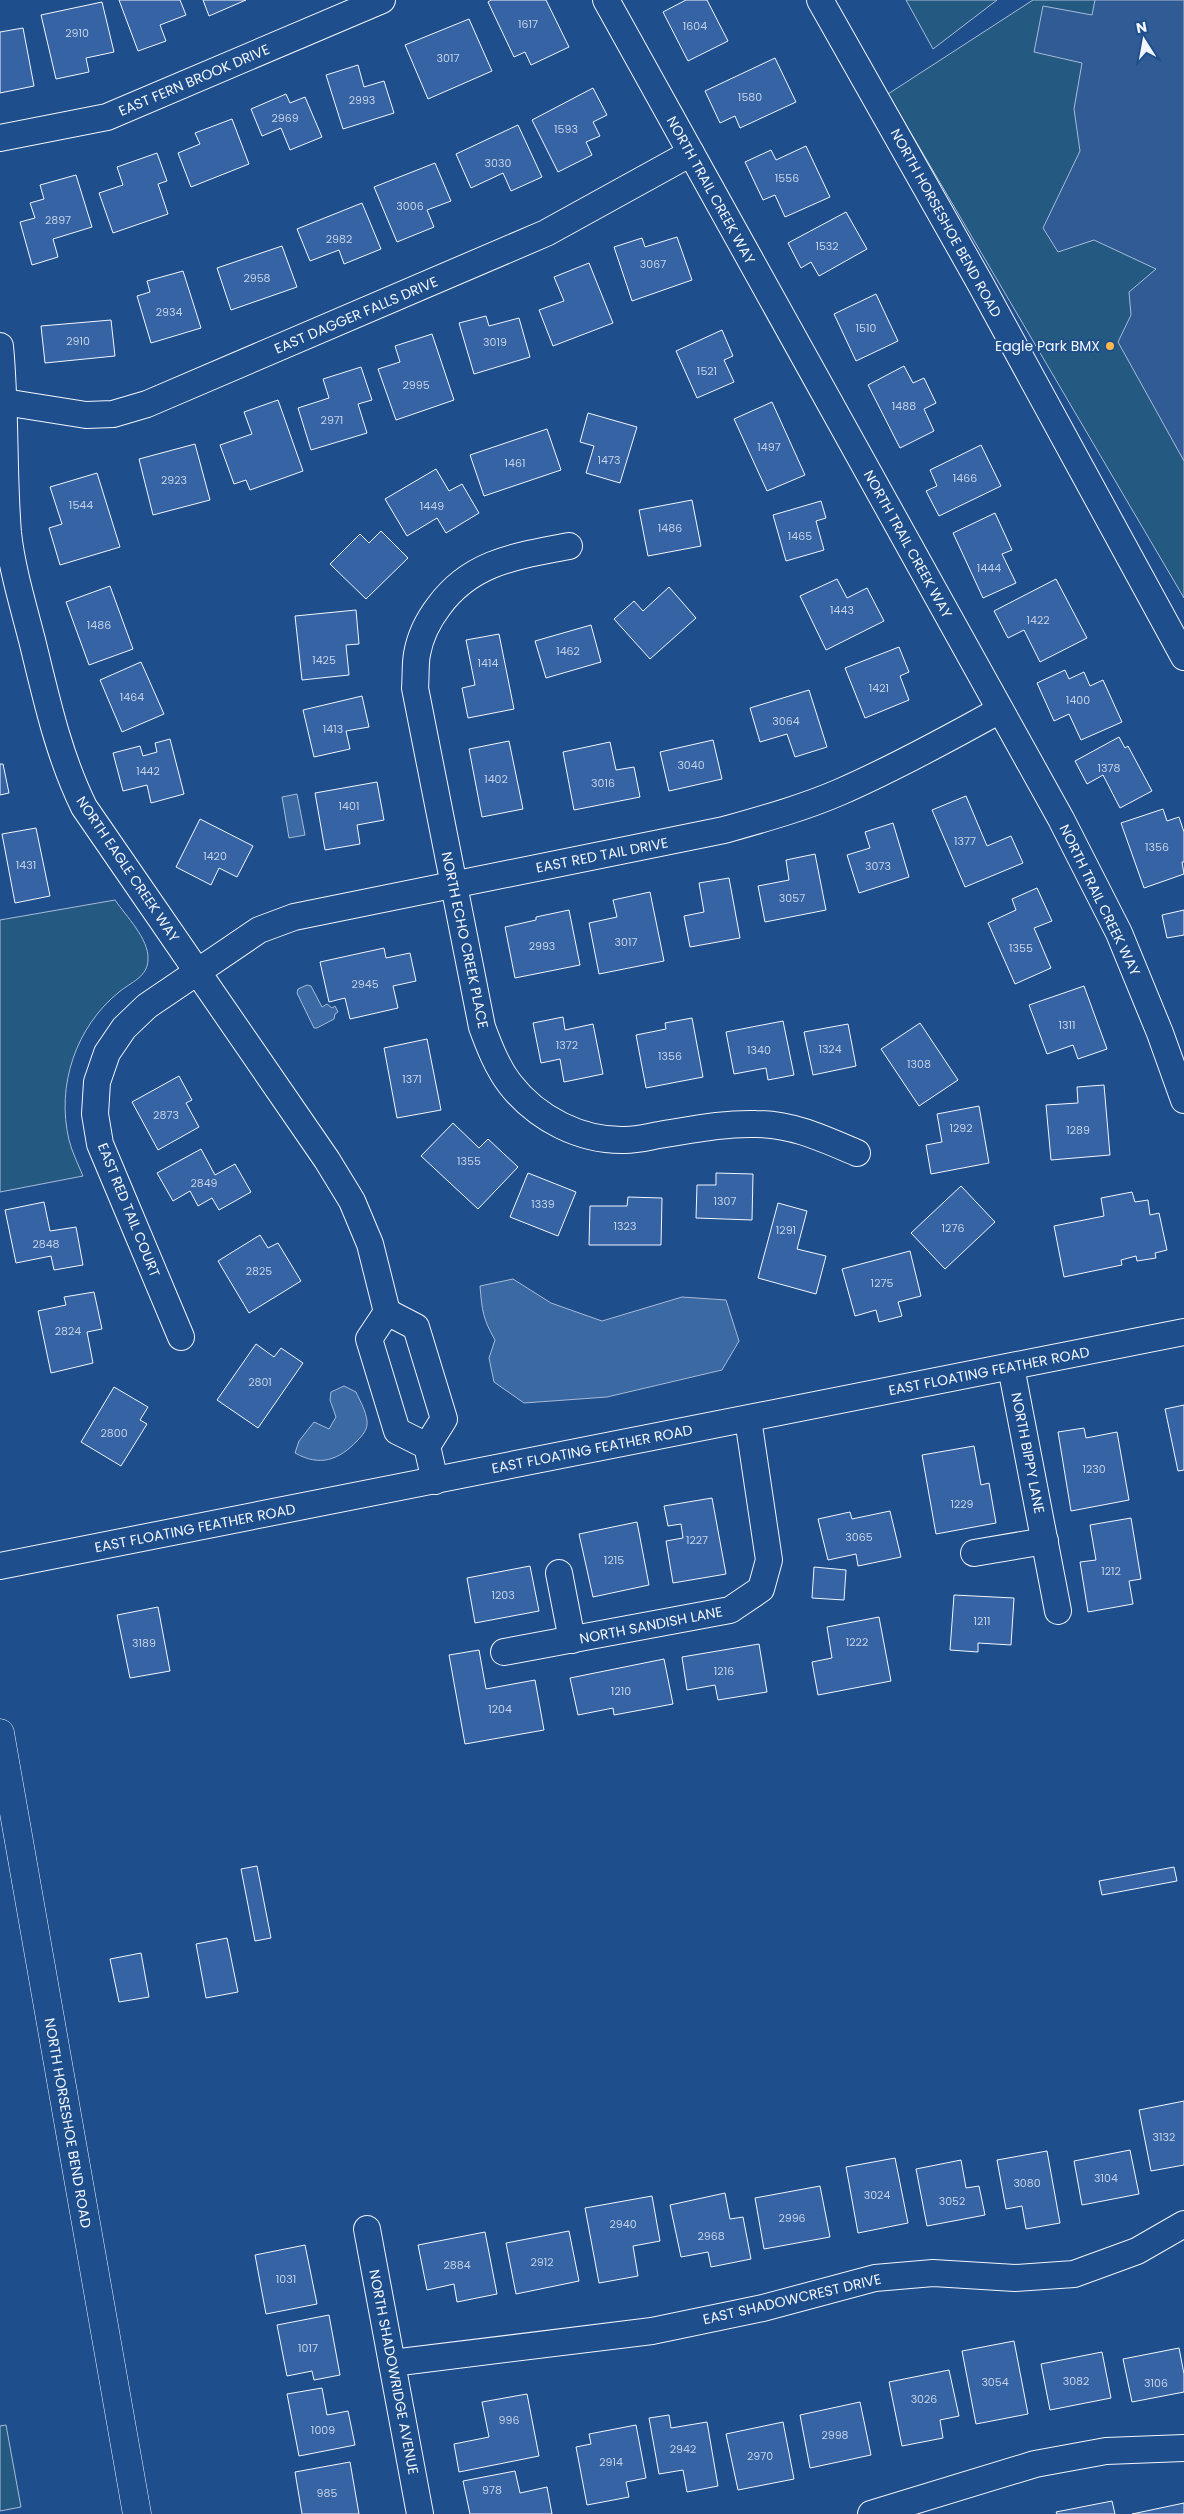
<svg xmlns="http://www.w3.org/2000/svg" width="1184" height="2514" font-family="Poppins,sans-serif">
<rect width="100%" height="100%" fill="#1f4e8c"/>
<g fill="#245a82" stroke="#a8bbd7">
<polygon points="906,0 997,0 933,49"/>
<polygon points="1033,0 1184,0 1184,598 888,94"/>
<path d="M115,900C126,916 149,939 148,959C148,977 131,982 119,992C76,1027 56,1085 69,1140C72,1152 78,1164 83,1176L0,1192V920Z"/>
<polygon points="6,2425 21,2507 0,2511 0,2426"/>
</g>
<polygon fill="#305b95" stroke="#a8bbd7" points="1095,0 1184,0 1184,461 1118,342 1131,315 1129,292 1156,269 1094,240 1058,252 1043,228 1080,151 1074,109 1082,63 1034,52 1043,6 1092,15"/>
<g fill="#3b69a3" stroke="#a8bbd7">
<polygon points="297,794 305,835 289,838 282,797"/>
<polygon points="307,985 311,986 322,1007 327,1004 332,1008 335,1006 338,1012 335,1014 334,1019 317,1028 314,1028 297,993 298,989"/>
<path d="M513,1279L551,1303L602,1321L682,1297L726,1300L739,1341L722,1370L607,1397L524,1403L494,1382L489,1358L495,1340C483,1319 482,1311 480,1286Z"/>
<path d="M344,1386L356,1392C360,1401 366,1411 367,1421C368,1429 363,1435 357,1441C339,1460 320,1467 295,1453L299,1441L314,1422L329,1429L336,1417L330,1400L331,1392Z"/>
</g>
<g fill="#3563a3" stroke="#f2f6ff">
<polygon points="119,0 180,0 186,15 160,25 166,41 138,51"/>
<polygon points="203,0 246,0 209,16"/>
<polygon points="491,0 546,0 569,47 531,65 525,52 514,57 488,2"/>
<polygon points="686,0 707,0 728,41 688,61 663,12"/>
<polygon points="102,2 114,52 86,58 89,72 56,79 41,15"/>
<polygon points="469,19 492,71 428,99 405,45"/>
<polygon points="23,28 34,86 0,93 0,32"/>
<polygon points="775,58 796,102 740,128 735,116 720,123 705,91"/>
<polygon points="358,65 364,87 384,81 394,113 343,129 326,75"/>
<polygon points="593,88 607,115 593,122 600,136 586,142 592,155 558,172 532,120"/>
<polygon points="286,94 290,103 305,97 322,137 290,150 281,128 262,136 251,109"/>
<polygon points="232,119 249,164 191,187 178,153 200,144 195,133"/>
<polygon points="518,125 542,177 511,191 503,173 471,188 456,154"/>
<polygon points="806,146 830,197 785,217 775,195 763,200 745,162 771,150 776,160"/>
<polygon points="157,153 167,181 158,184 168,214 113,233 99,193 123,185 117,167"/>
<polygon points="435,163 451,201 427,210 434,227 397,242 374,187"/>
<polygon points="76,175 92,227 53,239 58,257 32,265 20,222 35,218 30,203 44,199 40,185"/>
<polygon points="362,203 381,249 344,264 339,250 310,261 297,229"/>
<polygon points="846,212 867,249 819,276 811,262 801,268 788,243"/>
<polygon points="677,237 692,280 632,301 614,247 642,238 645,247"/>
<polygon points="282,246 297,287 231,310 217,268"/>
<polygon points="589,263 613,323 553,346 539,310 564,301 554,277"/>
<polygon points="183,271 201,328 151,343 137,296 150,292 147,281"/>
<polygon points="876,294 898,341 856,361 834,314"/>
<polygon points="486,316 489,326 519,318 530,357 474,374 459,323"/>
<polygon points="111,320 115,356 45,363 41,326"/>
<polygon points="722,330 733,356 724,360 734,382 697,398 676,351"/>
<polygon points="432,334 454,400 396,420 378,369 400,362 395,346"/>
<polygon points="904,366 913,383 924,378 936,403 924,409 934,431 900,448 868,385"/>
<polygon points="361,367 372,400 358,404 367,433 311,450 298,408 329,398 323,379"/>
<polygon points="278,400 303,471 250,490 246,480 234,484 220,445 252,434 244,412"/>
<polygon points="772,402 805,475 767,491 734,419"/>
<polygon points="588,413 637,427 620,483 586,473 594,446 580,442"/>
<polygon points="547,429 561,470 484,496 470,455"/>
<polygon points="195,444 210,500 153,515 139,459"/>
<polygon points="981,445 1001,486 939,516 926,491 937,486 930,470"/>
<polygon points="436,469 449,491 462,484 479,513 446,533 437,518 407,536 385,499"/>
<polygon points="97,473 120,547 60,565 49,528 62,524 50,487"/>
<polygon points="692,500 701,546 648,556 639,510"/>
<polygon points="821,501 826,518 816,521 824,550 786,561 773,515"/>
<polygon points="995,513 1012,550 1002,554 1016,583 983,598 953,533"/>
<polygon points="381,531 408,558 366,599 330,564 360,534 369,543"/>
<polygon points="837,579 847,598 867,588 884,621 826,650 800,596"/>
<polygon points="1056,579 1087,638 1040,662 1024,630 1008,638 994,611"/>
<polygon points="110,586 133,649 89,665 66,602"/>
<polygon points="669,587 696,618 650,659 614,619 634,601 643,611"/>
<polygon points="356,610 359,644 346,645 349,675 302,680 295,616"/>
<polygon points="591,625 601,662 546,678 535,641"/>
<polygon points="499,634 514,709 468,718 462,688 475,685 466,640"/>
<polygon points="899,647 909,672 900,676 909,700 865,718 845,668"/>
<polygon points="141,662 164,714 122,732 100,680"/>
<polygon points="1065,670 1069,679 1084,672 1090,686 1103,680 1122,722 1081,740 1069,714 1054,721 1037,683"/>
<polygon points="809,690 827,747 795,757 787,734 760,742 750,708"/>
<polygon points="362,696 369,727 346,731 350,749 314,757 303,710"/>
<polygon points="1119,737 1125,748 1128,746 1152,791 1120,808 1103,775 1087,784 1075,761"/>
<polygon points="170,739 184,794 151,803 147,785 123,791 113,753 140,746 143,756 157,752 155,743"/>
<polygon points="713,740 722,779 669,791 660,752"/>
<polygon points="509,741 523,809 482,817 469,749"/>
<polygon points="610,742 616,770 634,767 640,797 574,810 563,752"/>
<polygon points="0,764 3,764 9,793 0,795"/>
<polygon points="377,782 384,820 357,825 360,844 325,850 315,793"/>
<polygon points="966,796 987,846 1011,836 1023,863 965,887 932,810"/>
<polygon points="1163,809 1167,821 1179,817 1184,832 1184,862 1182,862 1184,874 1144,888 1121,823"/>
<polygon points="200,819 253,846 237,877 219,868 211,885 176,867"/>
<polygon points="893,823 909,877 859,893 847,855 870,848 865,832"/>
<polygon points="36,828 50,896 15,903 2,834"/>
<polygon points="815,854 826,910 765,922 758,886 789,880 786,860"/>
<polygon points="729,878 740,938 690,947 684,916 704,912 699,883"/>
<polygon points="1037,888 1052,921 1034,928 1051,968 1015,984 988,923 1016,910 1012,899"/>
<polygon points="650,892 664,961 599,974 589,923 617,917 613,900"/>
<polygon points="569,910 580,965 515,978 505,927 536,920 536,917"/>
<polygon points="1184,910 1184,935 1167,938 1162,915"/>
<polygon points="384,948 386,958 410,953 416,981 393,986 398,1008 350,1019 345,998 329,1002 320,962"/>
<polygon points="1084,986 1107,1049 1078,1059 1073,1045 1047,1054 1029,1005"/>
<polygon points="563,1017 565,1030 593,1024 603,1074 564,1082 560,1059 541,1063 533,1023"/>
<polygon points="692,1018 703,1077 646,1088 636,1035 666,1029 665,1023"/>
<polygon points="783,1021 794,1075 768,1080 766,1068 734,1074 726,1032"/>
<polygon points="920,1023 958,1080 919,1106 881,1049"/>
<polygon points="848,1024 856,1066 813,1075 804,1032"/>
<polygon points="427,1039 441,1110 397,1118 384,1048"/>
<polygon points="179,1076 192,1100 186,1103 199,1127 158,1150 132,1102"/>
<polygon points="1104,1085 1110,1155 1051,1160 1046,1105 1078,1103 1077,1087"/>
<polygon points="979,1106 989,1163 931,1174 926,1145 942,1142 937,1114"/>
<polygon points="453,1123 479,1148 488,1139 518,1167 478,1209 421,1156"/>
<polygon points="201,1149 215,1175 235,1164 251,1192 219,1210 212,1198 198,1206 190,1191 173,1201 157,1173"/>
<polygon points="528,1173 576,1192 558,1236 510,1217"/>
<polygon points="716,1173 753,1174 752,1220 696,1218 697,1185 716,1185"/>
<polygon points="961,1186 995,1222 945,1269 911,1233"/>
<polygon points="1132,1192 1135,1202 1148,1200 1150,1215 1159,1213 1167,1250 1155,1253 1156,1258 1137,1261 1136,1256 1121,1260 1122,1265 1064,1277 1054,1226 1104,1216 1101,1198"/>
<polygon points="628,1197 662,1198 661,1245 589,1245 590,1206 627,1206"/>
<polygon points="44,1202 50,1231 76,1227 83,1265 54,1270 51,1256 16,1263 5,1210"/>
<polygon points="778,1203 807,1211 797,1249 826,1256 816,1294 758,1278"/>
<polygon points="260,1235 268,1248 278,1243 301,1281 249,1313 218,1261"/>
<polygon points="910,1251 921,1296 898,1302 902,1316 879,1322 876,1310 855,1316 842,1269"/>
<polygon points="94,1292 102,1329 87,1332 93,1363 51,1373 38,1311 66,1305 64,1297"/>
<polygon points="256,1344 274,1357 281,1348 303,1363 258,1428 217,1400"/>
<polygon points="114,1387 148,1407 140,1420 147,1424 121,1466 81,1442"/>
<polygon points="1184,1405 1184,1470 1178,1471 1165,1409"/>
<polygon points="1084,1428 1086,1438 1117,1432 1129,1500 1071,1511 1058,1432"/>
<polygon points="974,1446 981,1485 989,1483 996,1523 936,1534 922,1455"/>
<polygon points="712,1498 726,1574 673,1583 666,1541 683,1538 681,1524 668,1526 664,1506"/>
<polygon points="890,1511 901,1557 858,1566 856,1554 828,1560 818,1519 850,1512 852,1519"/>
<polygon points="1131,1518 1141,1579 1129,1581 1133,1604 1088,1612 1080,1562 1096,1560 1090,1525"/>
<polygon points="637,1522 649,1585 593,1597 579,1534"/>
<polygon points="530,1566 539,1611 475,1623 467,1578"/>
<polygon points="814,1567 846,1570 844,1600 812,1598"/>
<polygon points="954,1595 1014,1598 1011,1645 978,1643 978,1652 950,1650"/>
<polygon points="158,1607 170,1671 130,1678 117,1615"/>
<polygon points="879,1617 891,1681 818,1695 812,1662 832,1658 827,1627"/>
<polygon points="759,1644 767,1692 718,1700 715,1685 687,1690 682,1657"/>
<polygon points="479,1650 486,1689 535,1680 544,1730 465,1744 449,1655"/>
<polygon points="664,1659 673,1704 614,1715 613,1708 578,1715 570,1678"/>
<polygon points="257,1866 271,1938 255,1941 241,1869"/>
<polygon points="1174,1867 1177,1881 1102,1895 1099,1881"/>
<polygon points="227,1938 238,1992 206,1998 196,1944"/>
<polygon points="141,1953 149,1997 119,2002 110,1959"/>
<polygon points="1184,2101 1184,2165 1151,2171 1139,2110"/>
<polygon points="1130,2150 1139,2194 1082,2205 1074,2161"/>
<polygon points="1047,2151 1060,2223 1026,2229 1022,2206 1006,2209 997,2160"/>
<polygon points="895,2158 908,2223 858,2233 846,2167"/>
<polygon points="961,2160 966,2188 979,2186 985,2215 927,2226 916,2169"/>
<polygon points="820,2186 830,2237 764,2249 755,2198"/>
<polygon points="725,2193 730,2219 743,2217 751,2259 711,2267 708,2252 681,2257 670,2205"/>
<polygon points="652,2196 660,2241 633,2246 638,2276 599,2283 585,2208"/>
<polygon points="569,2231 579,2281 516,2294 506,2243"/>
<polygon points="485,2232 497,2294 457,2302 454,2284 427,2290 418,2245"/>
<polygon points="305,2245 317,2304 266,2314 255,2255"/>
<polygon points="329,2315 340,2375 314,2380 312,2371 287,2376 277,2325"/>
<polygon points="1014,2341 1028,2414 976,2424 962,2351"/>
<polygon points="1179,2348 1184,2374 1184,2392 1132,2402 1123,2359"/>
<polygon points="1102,2352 1111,2398 1050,2410 1041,2364"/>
<polygon points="949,2370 959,2416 940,2420 943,2438 902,2446 889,2382"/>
<polygon points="322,2388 327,2415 348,2411 355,2445 299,2456 287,2394"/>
<polygon points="527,2394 539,2456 459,2472 454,2444 489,2437 482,2402"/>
<polygon points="860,2402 871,2455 810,2468 800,2415"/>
<polygon points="669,2415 671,2428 707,2422 718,2486 687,2492 683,2470 659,2474 649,2418"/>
<polygon points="783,2422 794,2479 738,2490 726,2434"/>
<polygon points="636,2425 646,2478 626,2482 629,2497 587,2505 576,2447 591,2444 589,2434"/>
<polygon points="350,2462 359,2514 302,2514 295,2472"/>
<polygon points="515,2471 520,2493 547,2487 552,2514 470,2514 463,2481"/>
<polygon points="1112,2501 1115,2514 1057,2514 1056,2512"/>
<polygon points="1184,2503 1184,2514 1132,2514"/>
</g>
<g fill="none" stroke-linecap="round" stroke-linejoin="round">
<defs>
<g id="minor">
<polyline points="606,0 1061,819 1119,933 1160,1033 1184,1100"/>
<polyline points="820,0 980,283 1184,657"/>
<polyline points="0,138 107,117 382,0"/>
<path d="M0,346C6,408 3,471 8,533C12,569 23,605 32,640C46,697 58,754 84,807L327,1160L352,1201L370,1244L387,1312"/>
<polyline points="4,402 86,415 113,414 147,404 546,233 691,153"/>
<path d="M569,546C518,556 472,561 439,606C429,619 420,637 417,654C415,665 416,677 415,688L482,1027C489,1046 497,1067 510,1084C537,1119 581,1141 625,1140C636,1140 648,1137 659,1135C691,1130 723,1123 756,1124C793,1124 824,1139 857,1153"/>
<path d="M181,1337L100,1144L95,1114L97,1082L107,1053L124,1028L147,1006L259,930L294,917L724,830C763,819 803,808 840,792C895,768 948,739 1000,710"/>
<polyline points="1011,1367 1058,1611"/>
<polyline points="427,1446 397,1431 369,1339 387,1312 416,1327 444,1419 427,1446 435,1481"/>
<polyline points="974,1553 1045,1541"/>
<polyline points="0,1566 1184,1332"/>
<polyline points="559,1573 572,1640"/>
<polyline points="504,1652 730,1610 761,1589 769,1560 748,1419"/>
<polyline points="367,2229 420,2514"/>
<polyline points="392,2363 652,2331 763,2308 875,2278 933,2273 1015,2278 1074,2274 1137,2251 1184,2224"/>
<polyline points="871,2514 1035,2464 1106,2451 1184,2448"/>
</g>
<polyline id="highway" points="0,1733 137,2514"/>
</defs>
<use href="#minor" stroke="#f2f6ff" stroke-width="28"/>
<use href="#highway" stroke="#f2f6ff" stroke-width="29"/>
<use href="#minor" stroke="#1f4e8c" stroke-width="26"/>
<use href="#highway" stroke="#1f4e8c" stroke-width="28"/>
</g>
<circle fill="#ffb74d" stroke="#1f4e8c" stroke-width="2" cx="1110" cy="346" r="5"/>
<g text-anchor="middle" stroke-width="4" stroke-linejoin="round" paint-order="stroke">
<g font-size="11" fill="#c3d1e8">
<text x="528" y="28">1617</text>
<text x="695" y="30">1604</text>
<text x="77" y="37">2910</text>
<text x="448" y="62">3017</text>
<text x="750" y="101">1580</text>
<text x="362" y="104">2993</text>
<text x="285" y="122">2969</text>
<text x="566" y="133">1593</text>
<text x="498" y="167">3030</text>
<text x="787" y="182">1556</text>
<text x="410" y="210">3006</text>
<text x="58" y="224">2897</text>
<text x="339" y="243">2982</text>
<text x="827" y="250">1532</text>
<text x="653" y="268">3067</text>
<text x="257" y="282">2958</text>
<text x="169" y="316">2934</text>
<text x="866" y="332">1510</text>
<text x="78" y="345">2910</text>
<text x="495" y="346">3019</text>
<text x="707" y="375">1521</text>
<text x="416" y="389">2995</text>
<text x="904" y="410">1488</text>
<text x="332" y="424">2971</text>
<text x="769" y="451">1497</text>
<text x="609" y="464">1473</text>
<text x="515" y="467">1461</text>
<text x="965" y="482">1466</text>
<text x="174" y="484">2923</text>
<text x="81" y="509">1544</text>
<text x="432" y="510">1449</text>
<text x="670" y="532">1486</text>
<text x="800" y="540">1465</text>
<text x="989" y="572">1444</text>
<text x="842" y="614">1443</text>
<text x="1038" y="624">1422</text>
<text x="99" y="629">1486</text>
<text x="568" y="655">1462</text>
<text x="324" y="664">1425</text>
<text x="488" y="667">1414</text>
<text x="879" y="692">1421</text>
<text x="132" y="701">1464</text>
<text x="1078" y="704">1400</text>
<text x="786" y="725">3064</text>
<text x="333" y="733">1413</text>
<text x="691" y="769">3040</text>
<text x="1109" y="772">1378</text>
<text x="148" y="775">1442</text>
<text x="496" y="783">1402</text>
<text x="603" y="787">3016</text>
<text x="349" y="810">1401</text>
<text x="965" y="845">1377</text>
<text x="1157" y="851">1356</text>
<text x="215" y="860">1420</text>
<text x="26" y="869">1431</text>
<text x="878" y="870">3073</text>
<text x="792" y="902">3057</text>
<text x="626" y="946">3017</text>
<text x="542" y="950">2993</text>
<text x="1021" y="952">1355</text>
<text x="365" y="988">2945</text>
<text x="1067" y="1029">1311</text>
<text x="567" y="1049">1372</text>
<text x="830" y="1053">1324</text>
<text x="759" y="1054">1340</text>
<text x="670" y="1060">1356</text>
<text x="919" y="1068">1308</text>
<text x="412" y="1083">1371</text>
<text x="166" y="1119">2873</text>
<text x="961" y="1132">1292</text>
<text x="1078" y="1134">1289</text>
<text x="469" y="1165">1355</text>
<text x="204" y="1187">2849</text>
<text x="725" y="1205">1307</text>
<text x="543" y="1208">1339</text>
<text x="625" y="1230">1323</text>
<text x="953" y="1232">1276</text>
<text x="786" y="1234">1291</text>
<text x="46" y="1248">2848</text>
<text x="259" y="1275">2825</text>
<text x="882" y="1287">1275</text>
<text x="68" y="1335">2824</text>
<text x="260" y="1386">2801</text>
<text x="114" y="1437">2800</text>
<text x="1094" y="1473">1230</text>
<text x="962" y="1508">1229</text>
<text x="859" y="1541">3065</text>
<text x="697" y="1544">1227</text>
<text x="614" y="1564">1215</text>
<text x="1111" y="1575">1212</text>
<text x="503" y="1599">1203</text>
<text x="982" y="1625">1211</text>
<text x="857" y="1646">1222</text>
<text x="144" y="1647">3189</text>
<text x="724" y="1675">1216</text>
<text x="621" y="1695">1210</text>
<text x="500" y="1713">1204</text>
<text x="1164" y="2141">3132</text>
<text x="1106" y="2182">3104</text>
<text x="1027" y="2187">3080</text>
<text x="877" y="2199">3024</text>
<text x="952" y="2205">3052</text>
<text x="792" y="2222">2996</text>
<text x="623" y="2228">2940</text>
<text x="711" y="2240">2968</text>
<text x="542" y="2266">2912</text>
<text x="457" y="2269">2884</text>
<text x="286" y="2283">1031</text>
<text x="308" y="2352">1017</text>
<text x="1076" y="2385">3082</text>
<text x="995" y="2386">3054</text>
<text x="1156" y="2387">3106</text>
<text x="924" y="2403">3026</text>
<text x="509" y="2424">996</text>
<text x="323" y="2434">1009</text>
<text x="835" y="2439">2998</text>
<text x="683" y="2453">2942</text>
<text x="760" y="2460">2970</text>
<text x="611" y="2466">2914</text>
<text x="492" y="2494">978</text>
<text x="327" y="2497">985</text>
</g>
<g font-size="14" fill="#f2f6ff" stroke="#1f4e8c">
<text transform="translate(194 80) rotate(-23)" y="5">EAST FERN BROOK DRIVE</text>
<text transform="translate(711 190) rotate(61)" y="5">NORTH TRAIL CREEK WAY</text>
<text transform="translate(946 223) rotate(61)" y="5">NORTH HORSESHOE BEND ROAD</text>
<text transform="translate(356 315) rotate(-23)" y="5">EAST DAGGER FALLS DRIVE</text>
<text transform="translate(908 544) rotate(61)" y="5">NORTH TRAIL CREEK WAY</text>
<text transform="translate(602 855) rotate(-11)" y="5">EAST RED TAIL DRIVE</text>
<text transform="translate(128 869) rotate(56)" y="5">NORTH EAGLE CREEK WAY</text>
<text transform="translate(1100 900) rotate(64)" y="5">NORTH TRAIL CREEK WAY</text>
<text transform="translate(465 940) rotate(78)" y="5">NORTH ECHO CREEK PLACE</text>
<text transform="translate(129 1210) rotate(68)" y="5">EAST RED TAIL COURT</text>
<text transform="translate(989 1371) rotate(-11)" y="5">EAST FLOATING FEATHER ROAD</text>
<text transform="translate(592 1449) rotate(-11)" y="5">EAST FLOATING FEATHER ROAD</text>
<text transform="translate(1028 1453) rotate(79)" y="5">NORTH BIPPY LANE</text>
<text transform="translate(195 1528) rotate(-11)" y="5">EAST FLOATING FEATHER ROAD</text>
<text transform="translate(651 1625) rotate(-11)" y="5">NORTH SANDISH LANE</text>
<text transform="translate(68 2123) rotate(80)" y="5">NORTH HORSESHOE BEND ROAD</text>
<text transform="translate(792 2299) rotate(-13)" y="5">EAST SHADOWCREST DRIVE</text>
<text transform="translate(394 2372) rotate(79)" y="5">NORTH SHADOWRIDGE AVENUE</text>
</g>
<g font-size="14" fill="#f2f6ff" stroke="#1f4e8c" text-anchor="end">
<text x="1100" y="351">Eagle Park BMX</text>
</g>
</g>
<g transform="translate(1144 40) rotate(349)" stroke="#1f4e8c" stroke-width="4" paint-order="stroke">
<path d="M0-4L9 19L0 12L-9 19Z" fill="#f2f6ff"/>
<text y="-8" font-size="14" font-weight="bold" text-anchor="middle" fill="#f2f6ff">N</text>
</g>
</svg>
